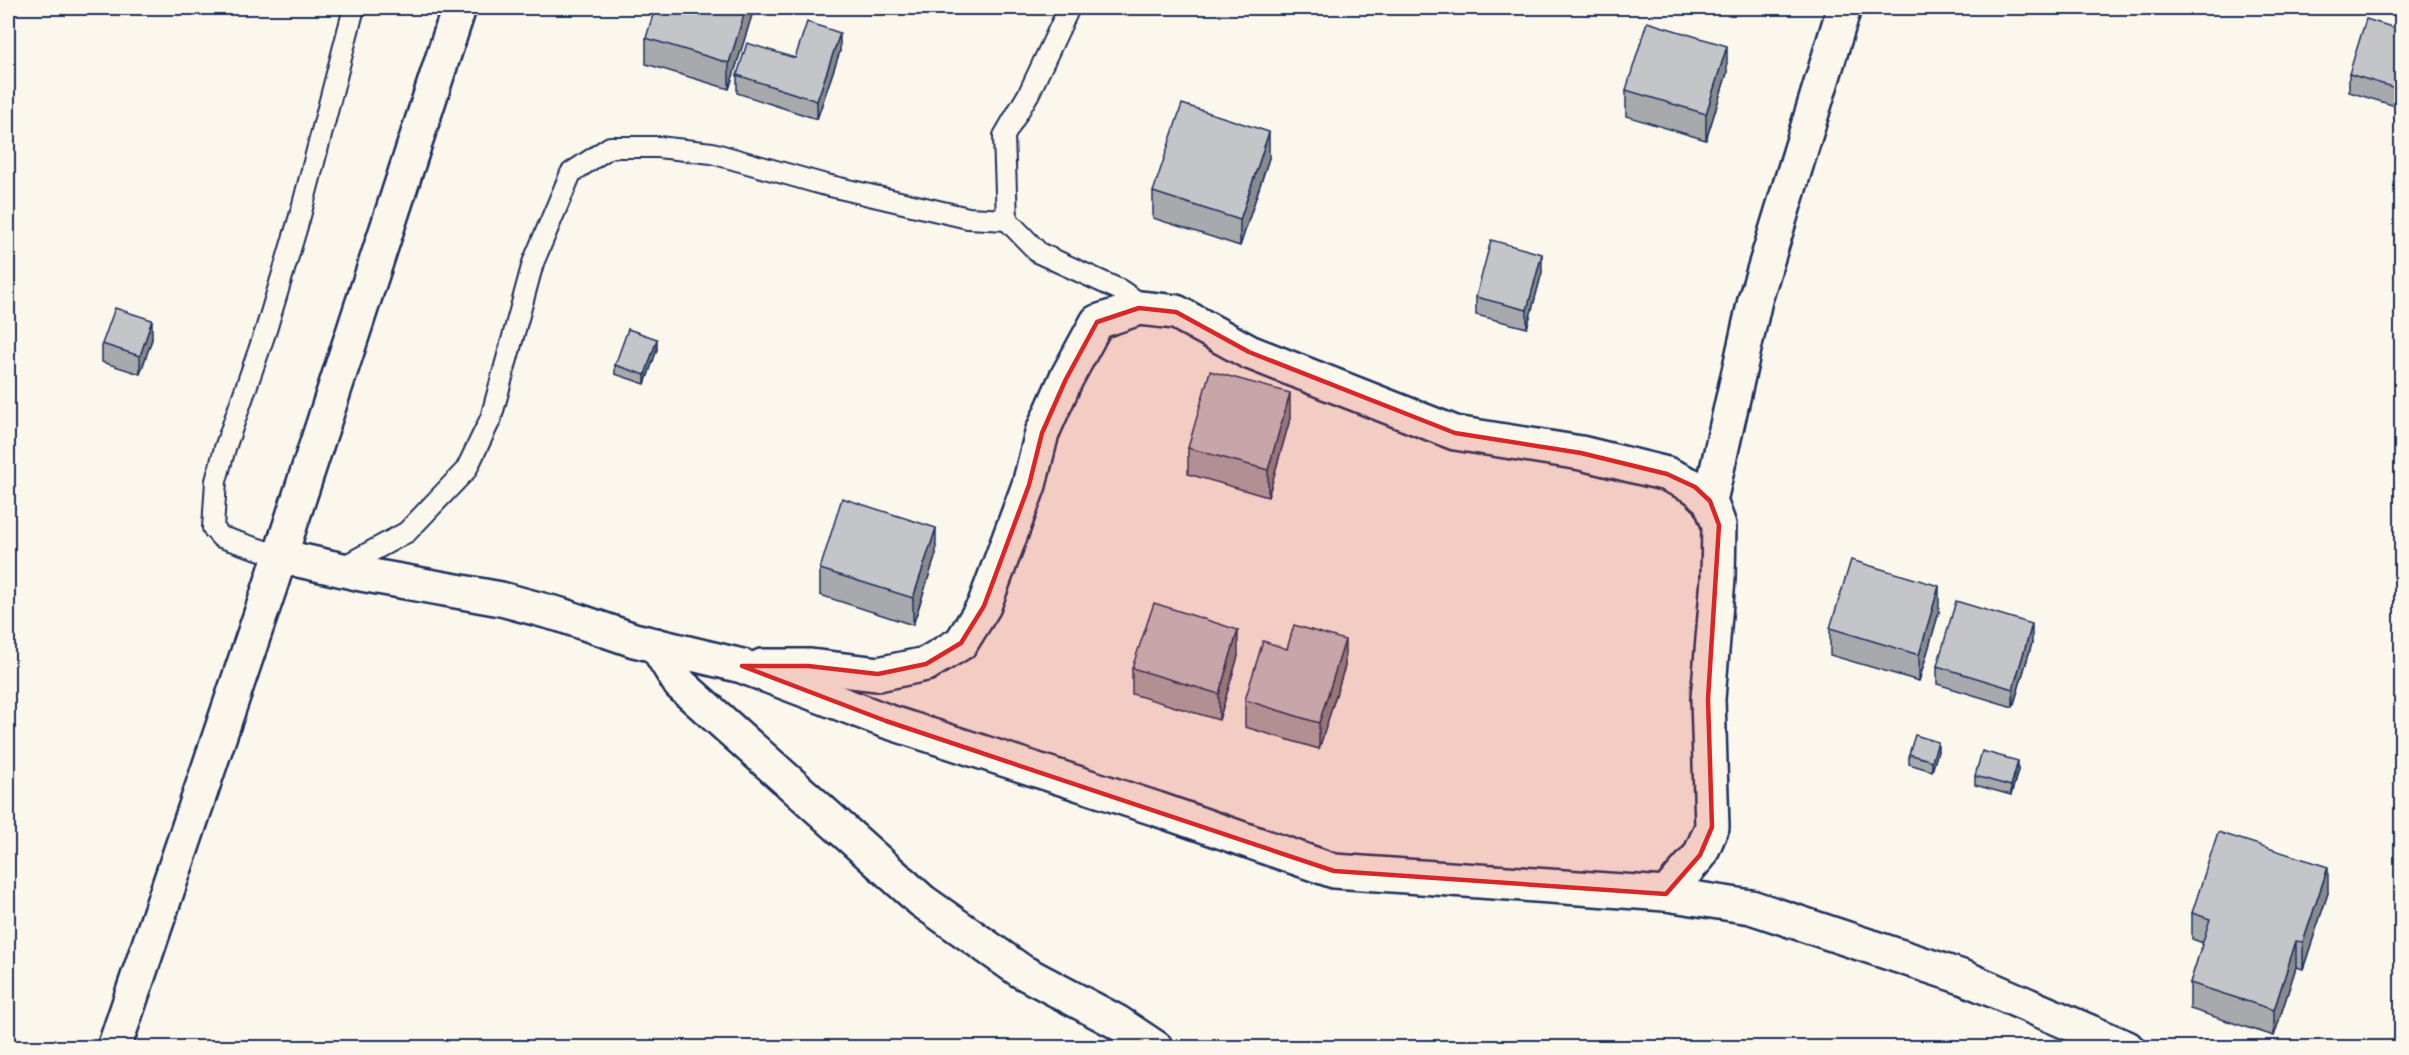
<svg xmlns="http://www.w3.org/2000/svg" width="2409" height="1055" font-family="'Comic Neue',sans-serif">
<rect width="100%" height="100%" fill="#fbf7ec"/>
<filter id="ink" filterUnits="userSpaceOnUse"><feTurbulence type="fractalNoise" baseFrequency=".0167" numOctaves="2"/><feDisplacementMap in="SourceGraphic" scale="12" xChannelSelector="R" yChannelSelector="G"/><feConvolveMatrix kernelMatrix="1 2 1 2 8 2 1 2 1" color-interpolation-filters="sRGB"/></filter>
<g filter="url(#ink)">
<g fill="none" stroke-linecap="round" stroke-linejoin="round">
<defs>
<g id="lane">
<polyline points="1069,8 1029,93 1004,136 1007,220 1039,253 1120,290 1147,308"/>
<polyline points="280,556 221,537 213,528 216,481 225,448 266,330 300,216 354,8"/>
<polyline points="339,569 407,532 466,470 491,418 533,263 571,173 610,147 658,147 712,153 822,184 968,218 1007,220"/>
</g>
<g id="street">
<polyline points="1710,501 1755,300 1844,8"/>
<polyline points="280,556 361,574 501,599 561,615 634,640 742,666 886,721 1157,809 1334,871 1666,894 1751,907 1965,978 2127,1048"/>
<polyline points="656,645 680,684 922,901 1021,971 1117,1022 1156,1048"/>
<polyline points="762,666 808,666 878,674 926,664 961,643 984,606 1029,485 1042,433 1066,379 1097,322 1139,308 1176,312 1249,352 1455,433 1581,453 1667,474 1695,487 1710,501 1719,525 1718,579 1708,699 1712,827 1700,855 1666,894"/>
<polyline points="114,1048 270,587 459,8"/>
</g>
</defs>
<use href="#lane" stroke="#1b2f5e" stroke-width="24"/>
<use href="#street" stroke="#1b2f5e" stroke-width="38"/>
<use href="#lane" stroke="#fbf7ec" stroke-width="20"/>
<use href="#street" stroke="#fbf7ec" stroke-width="33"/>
</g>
<g fill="#a8a9ad" stroke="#1b2f5e" stroke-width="1.5">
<polygon points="752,8 752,15 729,89 646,64 646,38"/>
<polygon points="2402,30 2402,108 2349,92 2349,74"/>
<polygon points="840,51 817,119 737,93 737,75 795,58"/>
<polygon points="1727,73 1706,140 1626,116 1626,90"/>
<polygon points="1269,158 1240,246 1153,218 1153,192"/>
<polygon points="1542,272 1527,328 1476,315 1476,297"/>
<polygon points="152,339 140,374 102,362 102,344"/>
<polygon points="657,349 645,384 615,374 615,365"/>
<polygon points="1290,419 1268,497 1188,474 1188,448"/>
<polygon points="936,554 913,625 820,595 820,569"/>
<polygon points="1939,612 1919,681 1830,655 1830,628"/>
<polygon points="2032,643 2013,707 1937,684 1937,666"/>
<polygon points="1238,656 1219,720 1132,694 1132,668"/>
<polygon points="1345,666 1319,749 1245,727 1245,700"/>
<polygon points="1938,751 1932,771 1909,764 1909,754"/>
<polygon points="2018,770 2011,795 1975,785 1975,776"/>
<polygon points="2328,893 2303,969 2296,967 2274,1036 2190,1009 2190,983 2203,943 2192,939 2192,913"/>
</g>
<g fill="#888a8d" stroke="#1b2f5e" stroke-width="1.5">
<polygon points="746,8 752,8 752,15 729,89 729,63"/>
<polygon points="840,33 840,51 817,119 817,101"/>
<polygon points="1727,46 1727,73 1706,140 1706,114"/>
<polygon points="1269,132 1269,158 1240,246 1240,220"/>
<polygon points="1542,254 1542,272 1527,328 1527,310"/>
<polygon points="152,320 152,339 140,374 140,356"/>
<polygon points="657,339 657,349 645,384 645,375"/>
<polygon points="1290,393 1290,419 1268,497 1268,470"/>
<polygon points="936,528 936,554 913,625 913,598"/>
<polygon points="1939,586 1939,612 1919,681 1919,655"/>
<polygon points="2032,624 2032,643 2013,707 2013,689"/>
<polygon points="1238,630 1238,656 1219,720 1219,694"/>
<polygon points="1345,640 1345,666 1319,749 1319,723"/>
<polygon points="1938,742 1938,751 1932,771 1932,761"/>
<polygon points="2018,761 2018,770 2011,795 2011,786"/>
<polygon points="2328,867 2328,893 2303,969 2303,942"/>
<polygon points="2296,941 2296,967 2274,1036 2274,1010"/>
</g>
<g fill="#c3c5c9" stroke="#1b2f5e" stroke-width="1.5">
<polygon points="655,8 746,8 729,63 646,38"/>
<polygon points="2366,19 2402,30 2402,90 2349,74"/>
<polygon points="807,22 840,33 817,101 737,75 747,43 795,58"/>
<polygon points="1647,22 1727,46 1706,114 1626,90"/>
<polygon points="1182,104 1269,132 1240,220 1153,192"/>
<polygon points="1491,240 1542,254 1527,310 1476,297"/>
<polygon points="115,308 152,320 140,356 102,344"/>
<polygon points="628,329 657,339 645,375 615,365"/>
<polygon points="1210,371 1290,393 1268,470 1188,448"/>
<polygon points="842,498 936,528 913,598 820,569"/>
<polygon points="1851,560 1939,586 1919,655 1830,628"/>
<polygon points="1956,601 2032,624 2013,689 1937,666"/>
<polygon points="1154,603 1238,630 1219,694 1132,668"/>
<polygon points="1294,625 1345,640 1319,723 1245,700 1263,641 1287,649"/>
<polygon points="1915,735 1938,742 1932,761 1909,754"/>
<polygon points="1982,751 2018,761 2011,786 1975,776"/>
<polygon points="2218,832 2328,867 2303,942 2296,941 2274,1010 2190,983 2210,919 2192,913"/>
<polygon points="1819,1042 1834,1047 1817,1047"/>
</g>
</g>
<path fill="#d62828" fill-opacity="0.2" stroke="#d62828" stroke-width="4.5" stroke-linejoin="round" d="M1139,308L1176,312L1249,352L1455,433L1581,453L1667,474L1695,487L1710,501L1719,525L1708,699L1712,827L1700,855L1666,894L1334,871L886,721L742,666H808L878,674L926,664L961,643L984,606L1029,485L1042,433L1066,379L1097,322Z"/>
<rect width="2409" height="1055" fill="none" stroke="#fbf7ec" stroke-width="30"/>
<rect x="15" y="15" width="2379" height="1025" fill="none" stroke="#1b2f5e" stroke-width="2" filter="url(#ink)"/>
</svg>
